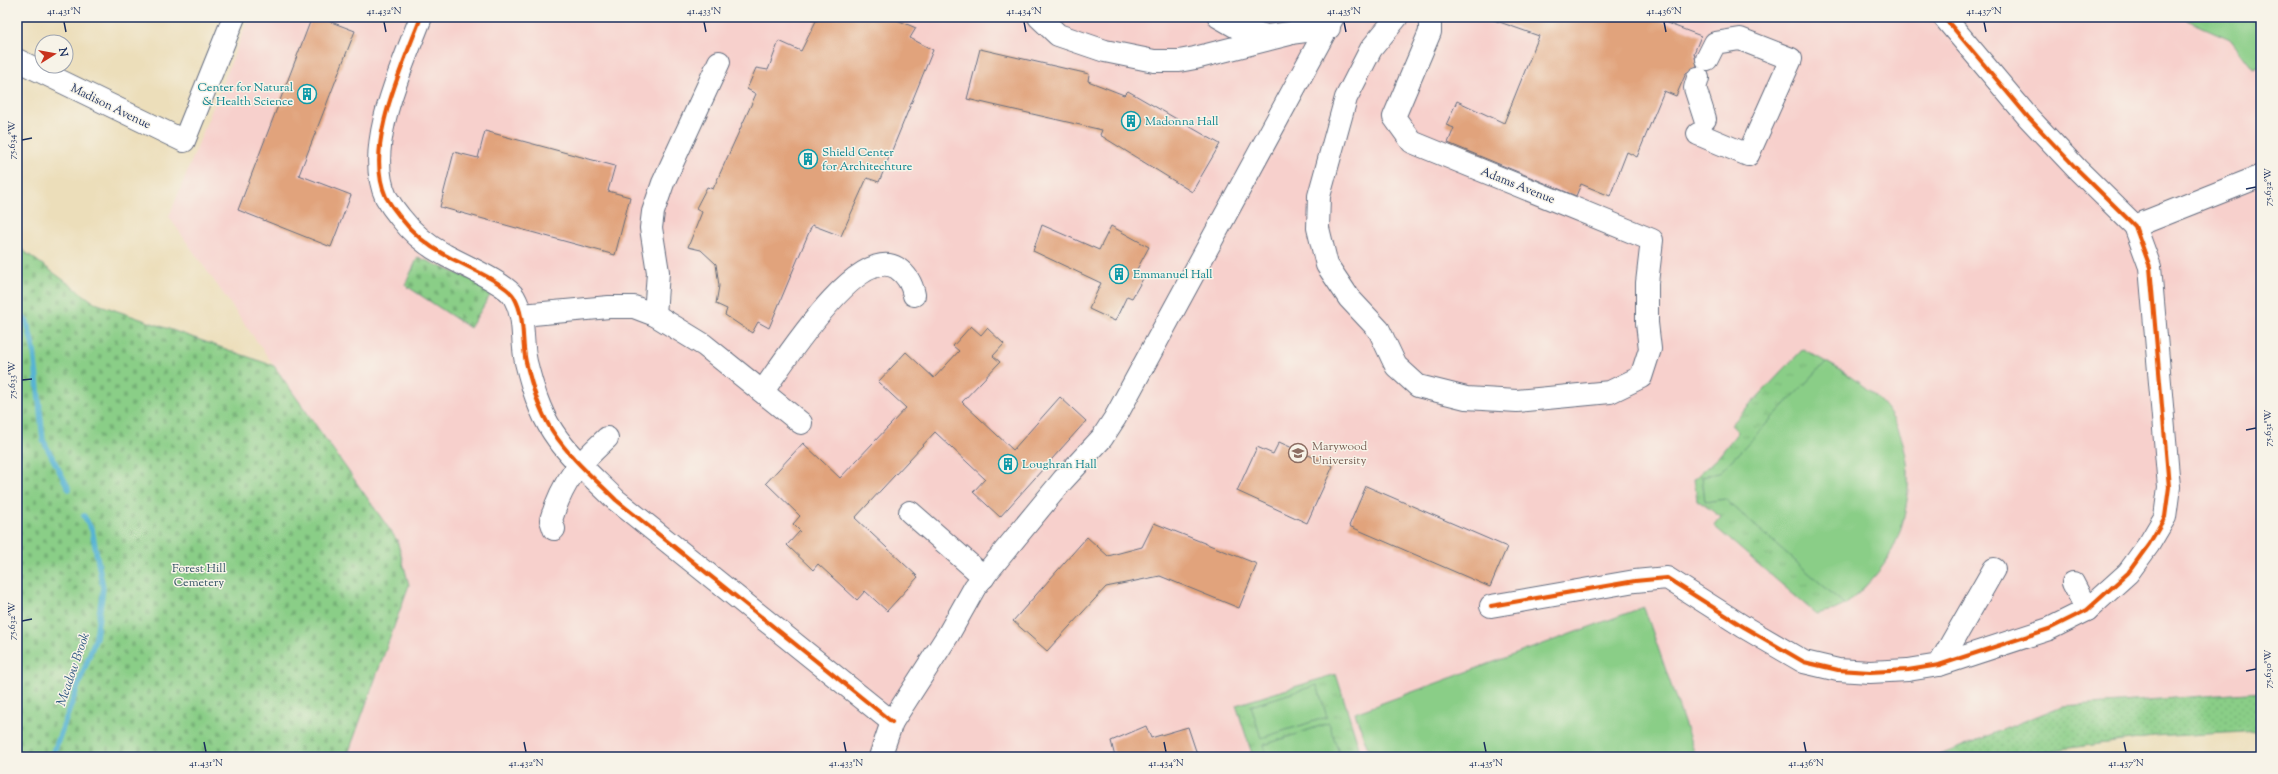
<svg xmlns="http://www.w3.org/2000/svg" width="2278" height="774" font-family="'Sorts Mill Goudy',serif">
<defs>
<pattern id="grass-dots" width="8" height="8" patternUnits="userSpaceOnUse"><rect width="8" height="8" fill="#8ace87"/><path d="M2 2h.1M6 6h.1" fill="none" stroke="#76b177" stroke-width="1.8" stroke-linecap="round"/></pattern>
<pattern id="cemetery-stones" width="16" height="16" patternUnits="userSpaceOnUse"><rect width="16" height="16" fill="#8ace87"/><path d="M2 7V4a2 2 0 0 1 4 0v3zM10 15v-3a2 2 0 0 1 4 0v3z" fill="#76b177"/></pattern>
<pattern id="park-tufts" width="24" height="20" patternUnits="userSpaceOnUse"><rect width="24" height="20" fill="#8ace87"/><path d="M3 7l-1-3M5 7V3M7 7l1-3M15 17l-1-3M17 17v-4M19 17l1-3" fill="none" stroke="#76b177"/></pattern>
</defs>
<rect width="100%" height="100%" fill="#f7f3e8"/>
<filter id="ink" filterUnits="userSpaceOnUse"><feTurbulence type="fractalNoise" baseFrequency=".025" numOctaves="2"/><feDisplacementMap in="SourceGraphic" scale="8" xChannelSelector="R" yChannelSelector="G"/><feConvolveMatrix kernelMatrix="1 2 1 2 8 2 1 2 1" color-interpolation-filters="sRGB"/></filter>
<filter id="wash" filterUnits="userSpaceOnUse"><feTurbulence type="fractalNoise" baseFrequency=".012" numOctaves="4" result="noise"/><feDisplacementMap in="SourceGraphic" scale="16" xChannelSelector="R" yChannelSelector="G"/><feGaussianBlur stdDeviation="0.9" result="paint"/><feColorMatrix in="noise" values="0 0 0 0 0 0 0 0 0 0 0 0 0 0 0 0 0 1.4 0 .05"/><feComposite in="paint" operator="in"/></filter>
<g filter="url(#wash)">
<rect width="100%" height="100%" fill="#ecdeba"/>
<polygon fill="#f7d0cc" points="249,17 2261,17 2261,692 2062,706 1935,757 347,757 409,585 397,540 169,217"/>
<polygon fill="url(#grass-dots)" stroke="#527e72" points="2261,692 2261,731 2153,737 2054,750 2028,757 1935,757 2062,706"/>
<g fill="url(#cemetery-stones)" stroke="#527e72">
<polygon points="17,246 95,303 274,366 397,540 409,585 347,757 17,757"/>
<polygon points="418,257 494,289 470,328 405,285"/>
</g>
<g fill="url(#park-tufts)" stroke="#527e72">
<polygon points="1803,349 1844,372 1878,400 1893,420 1903,445 1908,471 1903,519 1888,559 1862,590 1845,605 1834,610 1816,614 1714,526 1721,517 1697,500 1694,479 1718,457 1738,432 1731,425"/>
<polygon points="1336,674 1362,757 1253,757 1236,705"/>
</g>
<g fill="#8ace87" stroke="#527e72">
<polygon points="2180,17 2261,17 2261,66 2253,69 2230,39"/>
<path d="M1826,362C1844,372 1863,384 1878,399C1918,440 1915,511 1888,558C1879,574 1859,593 1845,605L1725,499L1705,502L1702,476L1719,473Z"/>
<polygon points="1644,607 1696,757 1371,757 1355,713"/>
<polygon points="1317,685 1327,717 1261,738 1251,706"/>
<polygon points="1329,723 1340,756 1267,757 1264,745"/>
</g>
<g fill="none" stroke-linecap="round" stroke-linejoin="round">
<g stroke="#56b4d4" stroke-width="5.5">
<polyline points="17,311 27,322 34,350 43,440 69,489"/>
<polyline points="52,757 96,637 103,588 92,530 84,516"/>
</g>
</g>
<g id="blocks">
<g fill="#e1a37b">
<polygon points="312,17 318,17 355,31 299,175 351,195 331,247 238,210"/>
<polygon points="818,17 890,17 916,28 910,38 933,50 879,182 867,178 841,236 812,225 769,328 758,322 752,333 725,315 727,309 716,304 719,286 716,264 701,250 688,247 702,212 696,208 707,187 713,189 756,94 747,89 756,68 768,70 779,41 801,51"/>
<polygon points="1491,17 1651,17 1701,36 1694,53 1697,66 1686,73 1676,96 1664,91 1637,157 1627,152 1610,196 1581,184 1576,196 1448,143 1454,128 1446,125 1457,101 1504,123 1539,36 1491,19"/>
<polygon points="980,49 1089,74 1088,81 1124,95 1128,91 1220,144 1192,192 1100,135 1102,130 967,99"/>
<polygon points="485,131 615,166 608,191 630,197 615,255 440,207 454,152 478,158"/>
<polygon points="1042,225 1099,250 1111,226 1149,247 1136,271 1144,277 1132,298 1127,296 1115,321 1089,309 1101,283 1033,251"/>
<polygon points="971,326 981,335 987,328 1004,344 993,356 1000,362 962,402 1013,450 1060,397 1086,421 1000,517 973,492 985,479 935,432 855,518 918,577 887,611 865,591 857,600 818,564 813,570 787,545 800,531 793,524 800,516 766,483 803,443 840,478 906,408 878,382 906,352 934,378 959,351 953,346"/>
<polygon points="1279,442 1333,466 1307,523 1237,491 1257,447 1273,454"/>
<polygon points="1366,486 1507,547 1490,587 1349,526"/>
<polygon points="1154,523 1257,564 1239,608 1160,576 1106,587 1047,651 1013,621 1087,537 1108,556 1142,547"/>
<polygon points="1146,726 1151,738 1188,727 1198,757 1115,757 1111,741"/>
</g>
</g>
</g>
<g filter="url(#ink)">
<use href="#blocks" fill-opacity="0" stroke="#646c7e" stroke-width="1"/>
<g fill="none" stroke-linecap="round" stroke-linejoin="round">
<defs>
<g id="minor">
<path d="M421,17C403,65 363,147 386,197C390,204 395,211 400,217C413,234 426,245 445,255C461,264 506,283 514,297C526,318 521,340 526,362C532,386 539,411 553,432C570,458 595,479 616,500L892,722"/>
<polyline points="1039,17 1058,35 1105,51 1154,61 1179,61 1195,58 1289,34"/>
<polyline points="1219,17 1240,29 1267,36 1329,28"/>
<polyline points="1397,17 1371,49 1346,98 1319,196 1318,228 1327,265 1349,298 1379,330 1396,366 1418,386 1466,398 1517,401 1610,392 1641,377 1650,349 1647,323 1647,283 1652,240 1412,142 1394,117 1430,32 1430,17"/>
<polyline points="17,60 184,141 234,17"/>
<polyline points="1698,78 1695,88 1705,119"/>
<polyline points="1698,134 1748,155 1791,59 1740,39 1715,43 1707,59"/>
<polyline points="2135,226 2261,176"/>
<polyline points="522,315 609,307 634,307 655,315 704,345 801,423"/>
<polyline points="655,315 658,272 651,228 653,212 663,183 719,62"/>
<path d="M763,391C782,365 857,244 897,268C907,275 912,284 914,295"/>
<polyline points="910,512 984,577"/>
<path d="M554,529L551,520C563,480 577,466 607,438"/>
<polyline points="2073,583 2087,610"/>
<polyline points="1491,606 1635,581 1667,578 1744,627 1804,662 1838,670 1870,672 1908,670 1939,665 2049,629 2087,610 2128,573 2149,544 2165,517 2169,487 2150,267 2135,226 2077,169 2028,117 1944,17"/>
<polyline points="1939,665 1994,569"/>
<polyline points="880,757 892,722 948,635 975,587 1063,480 1102,438 1115,418 1333,17"/>
</g>
</defs>
<use href="#minor" stroke="#646c7e" stroke-width="24"/>
<use href="#minor" stroke="#fff" stroke-width="22"/>
<defs>
<g id="cycleway">
<path d="M421,17C403,65 363,147 386,197C390,204 395,211 400,217C413,234 426,245 445,255C461,264 506,283 514,297C526,318 521,340 526,362C532,386 539,411 553,432C570,458 595,479 616,500L892,722"/>
<polyline points="1491,606 1635,581 1667,578 1744,627 1804,662 1838,670 1870,672 1908,670 1939,665 2049,629 2087,610 2128,573 2149,544 2165,517 2169,487 2150,267 2135,226 2077,169 2028,117 1944,17"/>
</g>
</defs>
<use href="#cycleway" stroke="#f7f3e8" stroke-width="6"/>
<use href="#cycleway" stroke="#e8590c" stroke-width="4"/>
</g>
</g>
<path fill="none" stroke="#1b2f5e" stroke-width="1.5" d="M64,22L66,32M384,22L386,32M704,22L706,32M1024,22L1026,32M1344,22L1346,32M1664,22L1666,32M1984,22L1986,32M22,140L32,138M2246,189L2256,187M22,380L32,379M2246,430L2256,428M22,621L32,619M2246,671L2256,669M204,742L206,752M524,742L526,752M844,742L846,752M1164,742L1166,752M1484,742L1486,752M1804,742L1806,752M2124,742L2126,752"/>
<defs>
<symbol id="building-ring" viewBox="-11 -11 22 22"><circle r="9.5" fill="#f7f3e8" stroke="#0f9aa8" stroke-width="1.5"/><path d="M-4-6H4V6H1V3H-1V6H-4ZM-2.5-4.3h1.7v1.8h-1.7ZM.8-4.3h1.7v1.8H.8ZM-2.5-1h1.7V.8h-1.7ZM.8-1h1.7V.8H.8Z" fill="#0f9aa8"/></symbol>
<symbol id="university-ring" viewBox="-11 -11 22 22"><circle r="9.5" fill="#f7f3e8" stroke="#8d6e63" stroke-width="1.5"/><path d="M0-5L7-2L0 1L-7-2ZM-4 1L0 2.5L4 1V4Q0 6-4 4Z" fill="#8d6e63"/></symbol>
</defs>
<g fill-rule="evenodd">
<use href="#building-ring" x="296" y="83" width="22" height="22"/>
<use href="#building-ring" x="1120" y="110" width="22" height="22"/>
<use href="#building-ring" x="797" y="148" width="22" height="22"/>
<use href="#building-ring" x="1108" y="263" width="22" height="22"/>
<use href="#university-ring" x="1287" y="442" width="22" height="22"/>
<use href="#building-ring" x="997" y="453" width="22" height="22"/>
</g>
<g text-anchor="middle" stroke-width="3" stroke-linejoin="round" paint-order="stroke">
<g font-size="12" fill="#0d838f" stroke="#f7f3e8" text-anchor="start">
<text x="293" y="91" text-anchor="end">Center for Natural<tspan x="293" dy="14">&amp; Health Science</tspan></text>
<text x="1145" y="125">Madonna Hall</text>
<text x="822" y="156">Shield Center<tspan x="822" dy="14">for Architechture</tspan></text>
<text x="1133" y="278">Emmanuel Hall</text>
<text x="1022" y="468">Loughran Hall</text>
</g>
<g font-size="12" fill="#1b2f5e" stroke="#f7f3e8">
<text transform="translate(111 106) rotate(26)" y="4">Madison Avenue</text>
<text transform="translate(1518 185) rotate(22)" y="4">Adams Avenue</text>
</g>
<g font-size="12" fill="#785e54" stroke="#f7f3e8" text-anchor="start">
<text x="1312" y="450">Marywood<tspan x="1312" dy="14">University</tspan></text>
</g>
<g font-size="12" fill="#375768" stroke="#f7f3e8">
<text x="199" y="572">Forest Hill<tspan x="199" dy="14">Cemetery</tspan></text>
</g>
<g font-size="13" font-style="italic" fill="#2d5781" stroke="#f7f3e8">
<text transform="translate(72 669) rotate(-71)" y="5">Meadow Brook</text>
</g>
</g>
<rect width="2278" height="774" fill="none" stroke="#f7f3e8" stroke-width="44"/>
<g transform="translate(54 54) rotate(79)"><circle r="19" fill="#f7f3e8" stroke="#9fa5b1"/>
<path d="M0-3L7 15L0 10L-7 15Z" fill="#c8321e"/>
<text y="-6" font-size="11" font-weight="bold" text-anchor="middle" fill="#1b2f5e">N</text>
</g>
<rect x="22" y="22" width="2234" height="730" fill="none" stroke="#1b2f5e" stroke-width="1.5"/>
<g font-size="10" text-anchor="middle" fill="#1b2f5e">
<text x="64" y="14">41.431°N</text>
<text x="384" y="14">41.432°N</text>
<text x="704" y="14">41.433°N</text>
<text x="1024" y="14">41.434°N</text>
<text x="1344" y="14">41.435°N</text>
<text x="1664" y="14">41.436°N</text>
<text x="1984" y="14">41.437°N</text>
<text transform="translate(11 140) rotate(-90)" y="4">75.634°W</text>
<text transform="translate(2267 187) rotate(-90)" y="4">75.632°W</text>
<text transform="translate(11 380) rotate(-90)" y="4">75.633°W</text>
<text transform="translate(2267 428) rotate(-90)" y="4">75.631°W</text>
<text transform="translate(11 621) rotate(-90)" y="4">75.632°W</text>
<text transform="translate(2267 669) rotate(-90)" y="4">75.630°W</text>
<text x="206" y="766">41.431°N</text>
<text x="526" y="766">41.432°N</text>
<text x="846" y="766">41.433°N</text>
<text x="1166" y="766">41.434°N</text>
<text x="1486" y="766">41.435°N</text>
<text x="1806" y="766">41.436°N</text>
<text x="2126" y="766">41.437°N</text>
</g>
</svg>
